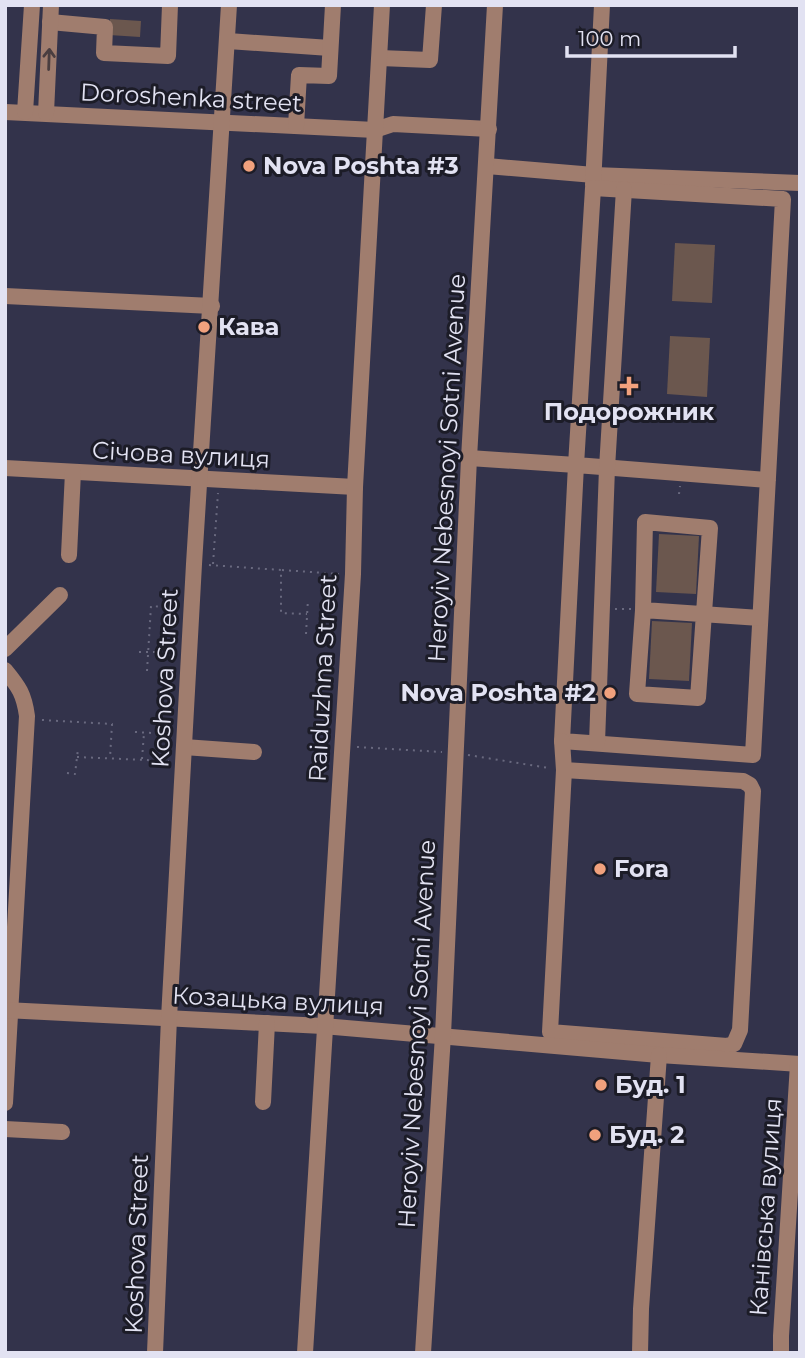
<svg xmlns="http://www.w3.org/2000/svg" width="805" height="1358" font-family="Montserrat,sans-serif">
<rect width="100%" height="100%" fill="#33334b"/>
<g fill="#6b574e">
<polygon points="110,19 141,21 140,37 109,35"/>
<polygon points="675,243 715,245 712,303 672,301"/>
<polygon points="670,336 710,338 707,397 667,394"/>
<polygon points="659,534 699,536 696,594 656,592"/>
<polygon points="652,621 692,623 689,681 649,679"/>
</g>
<g fill="none" stroke-linecap="round" stroke-linejoin="round">
<g stroke="#69697f" stroke-width="2" stroke-dasharray="2 5" stroke-linecap="butt">
<polyline points="679,494 680,486"/>
<polyline points="213,564 218,493"/>
<polyline points="209,565 281,570 281,613 307,614"/>
<polyline points="282,570 339,574"/>
<polyline points="615,609 631,609"/>
<polyline points="306,634 308,599"/>
<polyline points="139,652 157,652"/>
<polyline points="147,671 151,606 177,608"/>
<polyline points="42,720 112,724 110,758"/>
<polyline points="135,732 153,733"/>
<polyline points="357,747 442,752"/>
<polyline points="468,755 549,768"/>
<polyline points="77,757 169,761"/>
<polyline points="142,759 144,733"/>
<polyline points="67,773 75,774 78,749"/>
</g>
<g stroke="#a07d6e" stroke-width="16">
<polyline points="50,22 105,27 104,53 168,56 170,5"/>
<polyline points="228,41 330,48"/>
<polyline points="380,58 430,60 434,5"/>
<polyline points="5,112 375,130 393,124 489,129"/>
<polyline points="25,112 32,5"/>
<polyline points="46,113 51,5"/>
<polyline points="296,126 299,75 329,76 333,5"/>
<polyline points="487,166 594,175 800,183"/>
<polyline points="593,185 602,5"/>
<polyline points="5,296 212,306"/>
<polyline points="469,458 576,465 593,188 783,199 753,755 562,741 576,465 768,480"/>
<polyline points="5,468 355,487"/>
<polyline points="69,555 73,472"/>
<polyline points="643,610 645,522 710,528 698,698 637,694 643,610 760,618"/>
<polyline points="5,649 60,595"/>
<path d="M5,670C19,687 24,694 27,716L5,1103"/>
<polyline points="562,741 564,770 550,1032 727,1046 734,1044 740,1030 753,791 750,785 743,781 564,770"/>
<polyline points="597,743 607,468 624,189"/>
<polyline points="184,747 254,752"/>
<polyline points="5,1010 323,1026 659,1055 800,1064"/>
<polyline points="263,1102 267,1023"/>
<polyline points="5,1129 62,1132"/>
<polyline points="155,1353 169,1018 194,564 229,5"/>
<polyline points="305,1353 353,574 355,487 382,5"/>
<polyline points="423,1353 443,1035 469,458 495,5"/>
<polyline points="640,1353 641,1309 659,1055"/>
<polyline points="781,1353 781,1336 798,1064"/>
</g>
</g>
<defs><path id="oneway-shaft" d="M-6 0H5M1.5-3L5.5 0L1.5 3" fill="none" stroke-width="1.6" stroke-linecap="round" stroke-linejoin="round" transform="scale(1.75)"/></defs>
<use stroke="#4a3e40" href="#oneway-shaft" transform="translate(49 59) rotate(-88)"/>
<g fill="#f1a17d" stroke="#1c1c27" stroke-width="2.5">
<circle cx="249" cy="166" r="7"/>
<circle cx="204" cy="327" r="7"/>
<path d="M625.5 375.5h7v7h7v7h-7v7h-7v-7h-7v-7h7z"/>
<circle cx="610" cy="693" r="7"/>
<circle cx="600" cy="869" r="7"/>
<circle cx="601" cy="1085" r="7"/>
<circle cx="595" cy="1135" r="7"/>
</g>
<g text-anchor="middle" stroke-width="6" stroke-linejoin="round" paint-order="stroke">
<g font-size="24" fill="#e2e2f2" stroke="#1c1c27">
<text transform="translate(191 98) rotate(3)" y="8">Doroshenka street</text>
<text transform="translate(181 455) rotate(3)" y="8">Січова вулиця</text>
<text transform="translate(447 468) rotate(-87)" y="8">Heroyiv Nebesnoyi Sotni Avenue</text>
<text transform="translate(165 678) rotate(-87)" y="8">Koshova Street</text>
<text transform="translate(323 678) rotate(-87)" y="8">Raiduzhna Street</text>
<text transform="translate(278 1001) rotate(3)" y="8">Козацька вулиця</text>
<text transform="translate(417 1034) rotate(-87)" y="8">Heroyiv Nebesnoyi Sotni Avenue</text>
<text transform="translate(766 1207) rotate(-86)" y="8">Канівська вулиця</text>
<text transform="translate(137 1244) rotate(-88)" y="8">Koshova Street</text>
</g>
<g font-size="24" font-weight="bold" fill="#e2e2f2" stroke="#1c1c27" text-anchor="start">
<text x="263" y="174">Nova Poshta #3</text>
<text x="218" y="335">Кава</text>
<text x="629" y="420" text-anchor="middle">Подорожник</text>
<text x="596" y="701" text-anchor="end">Nova Poshta #2</text>
<text x="614" y="877">Fora</text>
<text x="615" y="1093">Буд. 1</text>
<text x="609" y="1143">Буд. 2</text>
</g>
</g>
<rect width="805" height="1358" fill="none" stroke="#e2e2f2" stroke-width="14"/>
<path d="M567 46v10h168v-10" fill="none" stroke="#e2e2f2" stroke-width="3.5"/>
<text x="578" y="46" font-size="21" fill="#e2e2f2" stroke="#1c1c27" stroke-width="5" paint-order="stroke">100 m</text>
</svg>
